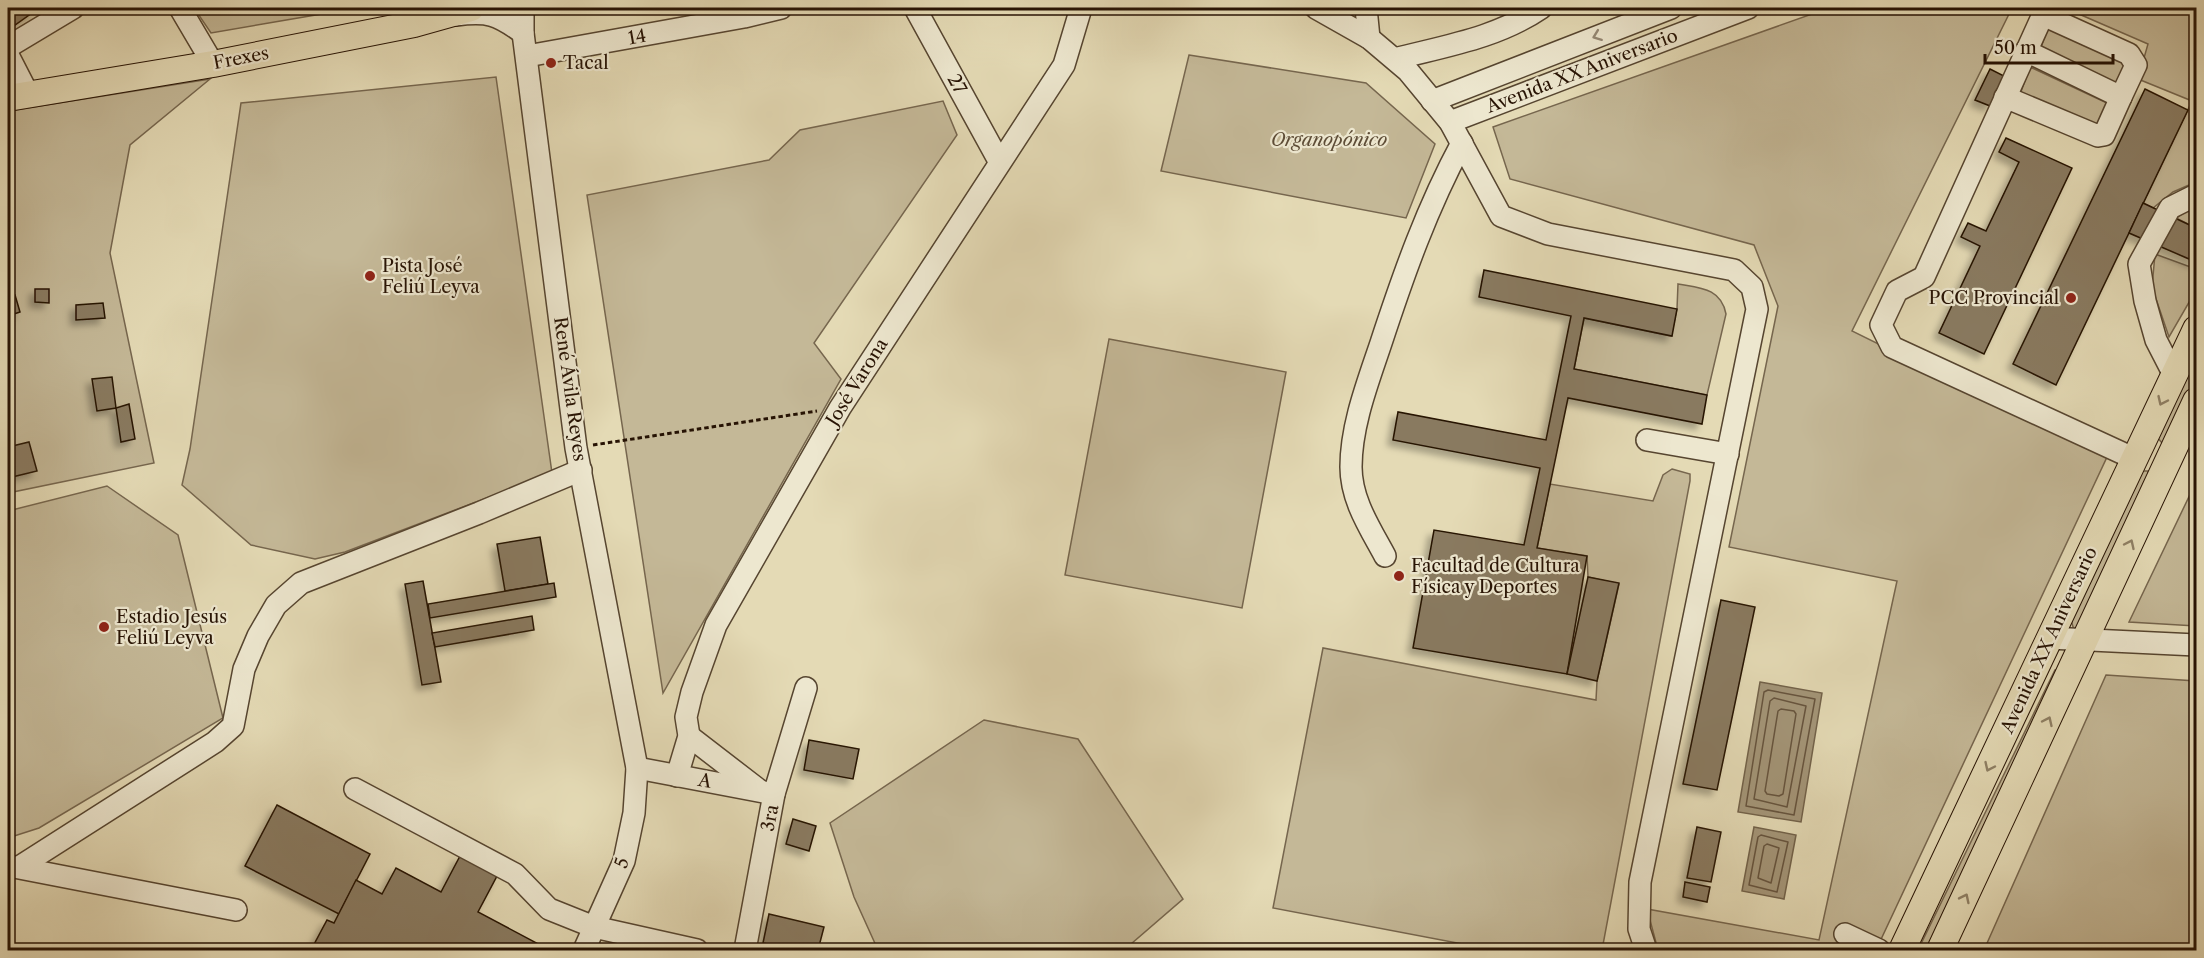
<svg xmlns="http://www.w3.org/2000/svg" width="2204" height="958" font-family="'Libre Caslon Text',serif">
<defs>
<filter id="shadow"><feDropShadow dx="-5.5" dy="5.5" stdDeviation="3" flood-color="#0004"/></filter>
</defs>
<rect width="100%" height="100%" fill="#e4dab5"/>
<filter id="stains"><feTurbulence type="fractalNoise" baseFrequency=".00333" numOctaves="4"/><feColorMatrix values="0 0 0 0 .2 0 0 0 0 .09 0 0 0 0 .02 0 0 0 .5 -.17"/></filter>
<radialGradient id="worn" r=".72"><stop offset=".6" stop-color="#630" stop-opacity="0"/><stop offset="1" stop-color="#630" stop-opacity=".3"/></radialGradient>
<g fill="#c4b897" stroke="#76664e" stroke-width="1.5">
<polygon points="194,8 334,8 333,12 211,33"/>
<polygon points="1829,8 2012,8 1852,331 2107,457 1876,950 1658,950 1647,909 1819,940 1897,581 1729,547 1778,306 1754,245 1510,179 1493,127"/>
<polygon points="2065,8 2178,8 2196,15 2196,182 2173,192 2153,208 2143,203 2192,101 2138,79 2148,44"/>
<polygon points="2048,27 2128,64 2117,86 2040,50"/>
<polygon points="1189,55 1366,83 1435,144 1406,218 1161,171"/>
<polygon points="2030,67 2107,103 2097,130 2019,97"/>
<polygon points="496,77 552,473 345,552 315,559 251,545 182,485 190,449 241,103"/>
<polygon points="210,79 130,145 110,253 154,463 8,493 8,111"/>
<polygon points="943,101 957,135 814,343 841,379 663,693 587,195 769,160 800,130"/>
<polygon points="2196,205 2196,228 2176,218"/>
<polygon points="2155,254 2196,269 2195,292 2169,337 2152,287"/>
<path d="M1678,284C1700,288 1721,288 1726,314L1707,395L1574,369L1584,318L1671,336L1677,309Z"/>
<polygon points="1109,339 1286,372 1242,608 1065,575"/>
<polygon points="2196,350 2196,385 2170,439 2163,444 2156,436"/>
<polygon points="1672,469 1690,474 1690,481 1602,950 1494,950 1273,908 1323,648 1596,700 1597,681 1619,584 1588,577 1587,556 1537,548 1550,484 1653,501 1663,475"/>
<polygon points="2140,471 2148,471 2149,482 2080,628 2074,630 2071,620"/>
<polygon points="2196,482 2196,626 2129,622"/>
<polygon points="107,486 178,535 223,718 39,828 8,838 8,511"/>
<polygon points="2062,669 1931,950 1918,950 2055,670"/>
<polygon points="2106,675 2196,681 2196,950 1984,950"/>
<polygon points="984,720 1078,739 1183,899 1124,950 878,950 854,897 830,823"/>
</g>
<g fill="#a49679" stroke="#72624a" stroke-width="1.5">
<polygon points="1760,682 1822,693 1801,822 1738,812"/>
<polygon points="1754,827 1796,835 1784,899 1742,891"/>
</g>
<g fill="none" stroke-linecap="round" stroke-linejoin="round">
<g stroke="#66543e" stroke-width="1.5">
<polygon points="1768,690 1815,699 1794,815 1746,806 1764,692"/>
<polygon points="1774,698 1806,706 1787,807 1754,799 1770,701"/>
<polygon points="1781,709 1794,711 1796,714 1783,794 1779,796 1767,794 1765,791 1778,711"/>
<polygon points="1761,835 1788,842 1777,892 1749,885 1758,837"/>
<polygon points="1767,844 1779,848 1771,883 1758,878 1764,846"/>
</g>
</g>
<g fill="#897a60" stroke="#271304" stroke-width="1.5" filter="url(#shadow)">
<polygon points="8,8 39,8 8,30"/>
<polygon points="1990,69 2004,76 1990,106 1975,100"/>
<polygon points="2145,89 2188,110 2056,385 2013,364"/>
<polygon points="2006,138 2072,168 1984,354 1939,333 1980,246 1961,237 1968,223 1986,231 2019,162 1999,152"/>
<polygon points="2143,203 2196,228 2196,262 2129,233"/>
<polygon points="1484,270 1677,309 1672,336 1584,318 1574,369 1707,395 1702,424 1568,398 1537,548 1587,556 1567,674 1413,648 1434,530 1524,545 1540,468 1393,440 1398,412 1546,440 1571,316 1479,297"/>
<polygon points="35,289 49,289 49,303 35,302"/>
<polygon points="15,295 20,312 8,316 8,297"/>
<polygon points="103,303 105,318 76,320 76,305"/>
<polygon points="112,377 116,408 97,411 92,379"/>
<polygon points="129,404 135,439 121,442 116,408"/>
<polygon points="29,442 37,471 8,478 8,447"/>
<polygon points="540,537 548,584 505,591 497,544"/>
<polygon points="1588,577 1619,583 1597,681 1567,674"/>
<polygon points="423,581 441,682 422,685 405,584"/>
<polygon points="554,583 556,597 430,618 428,604"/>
<polygon points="1721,600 1755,607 1717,790 1683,784"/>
<polygon points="532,616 534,630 435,647 432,633"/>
<polygon points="809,740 859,749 853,779 804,770"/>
<polygon points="277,805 370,854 339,914 245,866"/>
<polygon points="793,819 816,826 809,851 786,844"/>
<polygon points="1697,827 1721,832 1711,882 1687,878"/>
<polygon points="460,856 497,876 478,912 546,948 545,950 311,950 327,920 334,923 356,880 382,894 396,868 441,892"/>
<polygon points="1685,882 1710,887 1707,902 1683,897"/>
<polygon points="769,914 824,927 818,950 797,950 763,943"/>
</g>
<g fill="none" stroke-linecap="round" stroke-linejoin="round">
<defs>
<g id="minor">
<polyline points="180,8 213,64"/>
<polyline points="523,8 523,33 576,448 637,768 634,813 624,861 584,950"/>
<polyline points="915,8 999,161"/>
<polyline points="1316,8 1369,38 1408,71 1450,122 1501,216 1548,234 1734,270 1752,287 1757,309 1640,882 1639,929 1646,950"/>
<polyline points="1366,8 1369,38"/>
<polyline points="2046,8 1924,277 1897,291 1881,325 1892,347 2135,459"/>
<path d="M456,15C488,11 497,14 523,33"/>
<polyline points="8,47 73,8"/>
<polyline points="2026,51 2121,97 2136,65 2129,54 2043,15"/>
<polyline points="8,55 28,94"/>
<polyline points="527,56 744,17 781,8"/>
<path d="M1395,59C1445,46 1497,38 1541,8"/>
<polyline points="2005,97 2098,136 2104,135 2121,97"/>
<polyline points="1432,101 1671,8"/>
<polyline points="1450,122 1748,8"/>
<polyline points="2174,375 2156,340 2145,301 2139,264 2170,208 2196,195"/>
<polyline points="1647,440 1728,454"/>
<path d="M1385,556C1370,528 1351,500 1351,467C1351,425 1368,382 1381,343C1404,273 1427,208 1462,143"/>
<polyline points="2049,638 2196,645"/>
<polyline points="689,736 759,790"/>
<polyline points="637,768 774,794"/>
<polyline points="677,776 689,736 686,717 692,692 716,625 840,408 1064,65 1081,8"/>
<polyline points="355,789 515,874 549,909 594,927 697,950"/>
<polyline points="14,867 236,910"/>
<polyline points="19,867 215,742 233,726 244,669 258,636 276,605 301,583 479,513 581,470"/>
<polyline points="1845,934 1879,950"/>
<polyline points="745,950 774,794 806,688"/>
</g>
<g id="major">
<polyline points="8,98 213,64 414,24 471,8"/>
<polyline points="1902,950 2196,329"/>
<polyline points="1940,950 2196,401"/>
</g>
</defs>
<use href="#minor" stroke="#564530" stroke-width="24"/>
<use href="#major" stroke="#271304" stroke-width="28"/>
<polyline stroke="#271304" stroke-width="3" stroke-dasharray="4.5 3" stroke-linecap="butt" points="593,445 817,411"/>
<use href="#minor" stroke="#ede7cf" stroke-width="21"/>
<use href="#major" stroke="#e4dab5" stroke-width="26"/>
</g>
<defs><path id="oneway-chevron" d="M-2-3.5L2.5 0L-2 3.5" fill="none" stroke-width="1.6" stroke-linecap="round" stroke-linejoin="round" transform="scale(1.5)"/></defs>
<use stroke="#948874" href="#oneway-chevron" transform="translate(1597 36) rotate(159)"/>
<g stroke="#8f8065">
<use href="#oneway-chevron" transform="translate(2162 401) rotate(115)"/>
<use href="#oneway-chevron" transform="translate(2130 544) rotate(-65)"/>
<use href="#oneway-chevron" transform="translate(2048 721) rotate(-65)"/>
<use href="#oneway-chevron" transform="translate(1989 767) rotate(115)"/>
<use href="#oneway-chevron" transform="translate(1965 898) rotate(-64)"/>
</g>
<g fill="#8f2418" stroke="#ede7cf" stroke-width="2">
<circle cx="551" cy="63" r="6"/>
<circle cx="370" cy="276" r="6"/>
<circle cx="2071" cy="298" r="6"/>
<circle cx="1399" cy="576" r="6"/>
<circle cx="104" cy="627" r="6"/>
</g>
<g text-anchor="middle" stroke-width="4.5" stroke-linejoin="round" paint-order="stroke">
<g font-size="18" fill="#271304" stroke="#ede7cf">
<text transform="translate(637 37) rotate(-10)" y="6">14</text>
<text transform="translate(241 58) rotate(-11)" y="6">Frexes</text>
<text transform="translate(1582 71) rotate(-21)" y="6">Avenida XX Aniversario</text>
<text transform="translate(957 84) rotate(61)" y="6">27</text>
<text transform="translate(857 382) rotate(-58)" y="6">José Varona</text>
<text transform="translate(570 389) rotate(82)" y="6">René Ávila Reyes</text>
<text transform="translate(2049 640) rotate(-65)" y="6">Avenida XX Aniversario</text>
<text transform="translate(705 781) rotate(11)" y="6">A</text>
<text transform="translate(770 818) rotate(-79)" y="6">3ra</text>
<text transform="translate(622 863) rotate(-71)" y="6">5</text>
</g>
<g font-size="18" fill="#271304" stroke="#ede7cf" text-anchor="start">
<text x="563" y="69">Tacal</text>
<text x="382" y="272">Pista José<tspan x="382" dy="21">Feliú Leyva</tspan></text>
<text x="2059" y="304" text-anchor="end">PCC Provincial</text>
<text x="1411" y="572">Facultad de Cultura<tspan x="1411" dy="21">Física y Deportes</tspan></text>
<text x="116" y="623">Estadio Jesús<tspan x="116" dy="21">Feliú Leyva</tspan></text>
</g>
<g font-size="18" font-style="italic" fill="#5e4d37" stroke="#ede7cf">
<text x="1329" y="146">Organopónico</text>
</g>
</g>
<rect width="2204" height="958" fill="none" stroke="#e4dab5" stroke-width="30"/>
<rect x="9" y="9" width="2186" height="940" fill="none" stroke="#271304" stroke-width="3"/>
<rect x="15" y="15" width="2174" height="928" fill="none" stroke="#271304" stroke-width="1.5"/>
<path d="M1985 54v9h128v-9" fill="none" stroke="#271304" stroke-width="3"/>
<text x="1994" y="54" font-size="18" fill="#271304" stroke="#ede7cf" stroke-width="4.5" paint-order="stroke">50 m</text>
<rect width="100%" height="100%" filter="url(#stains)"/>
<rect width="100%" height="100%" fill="url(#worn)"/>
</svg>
